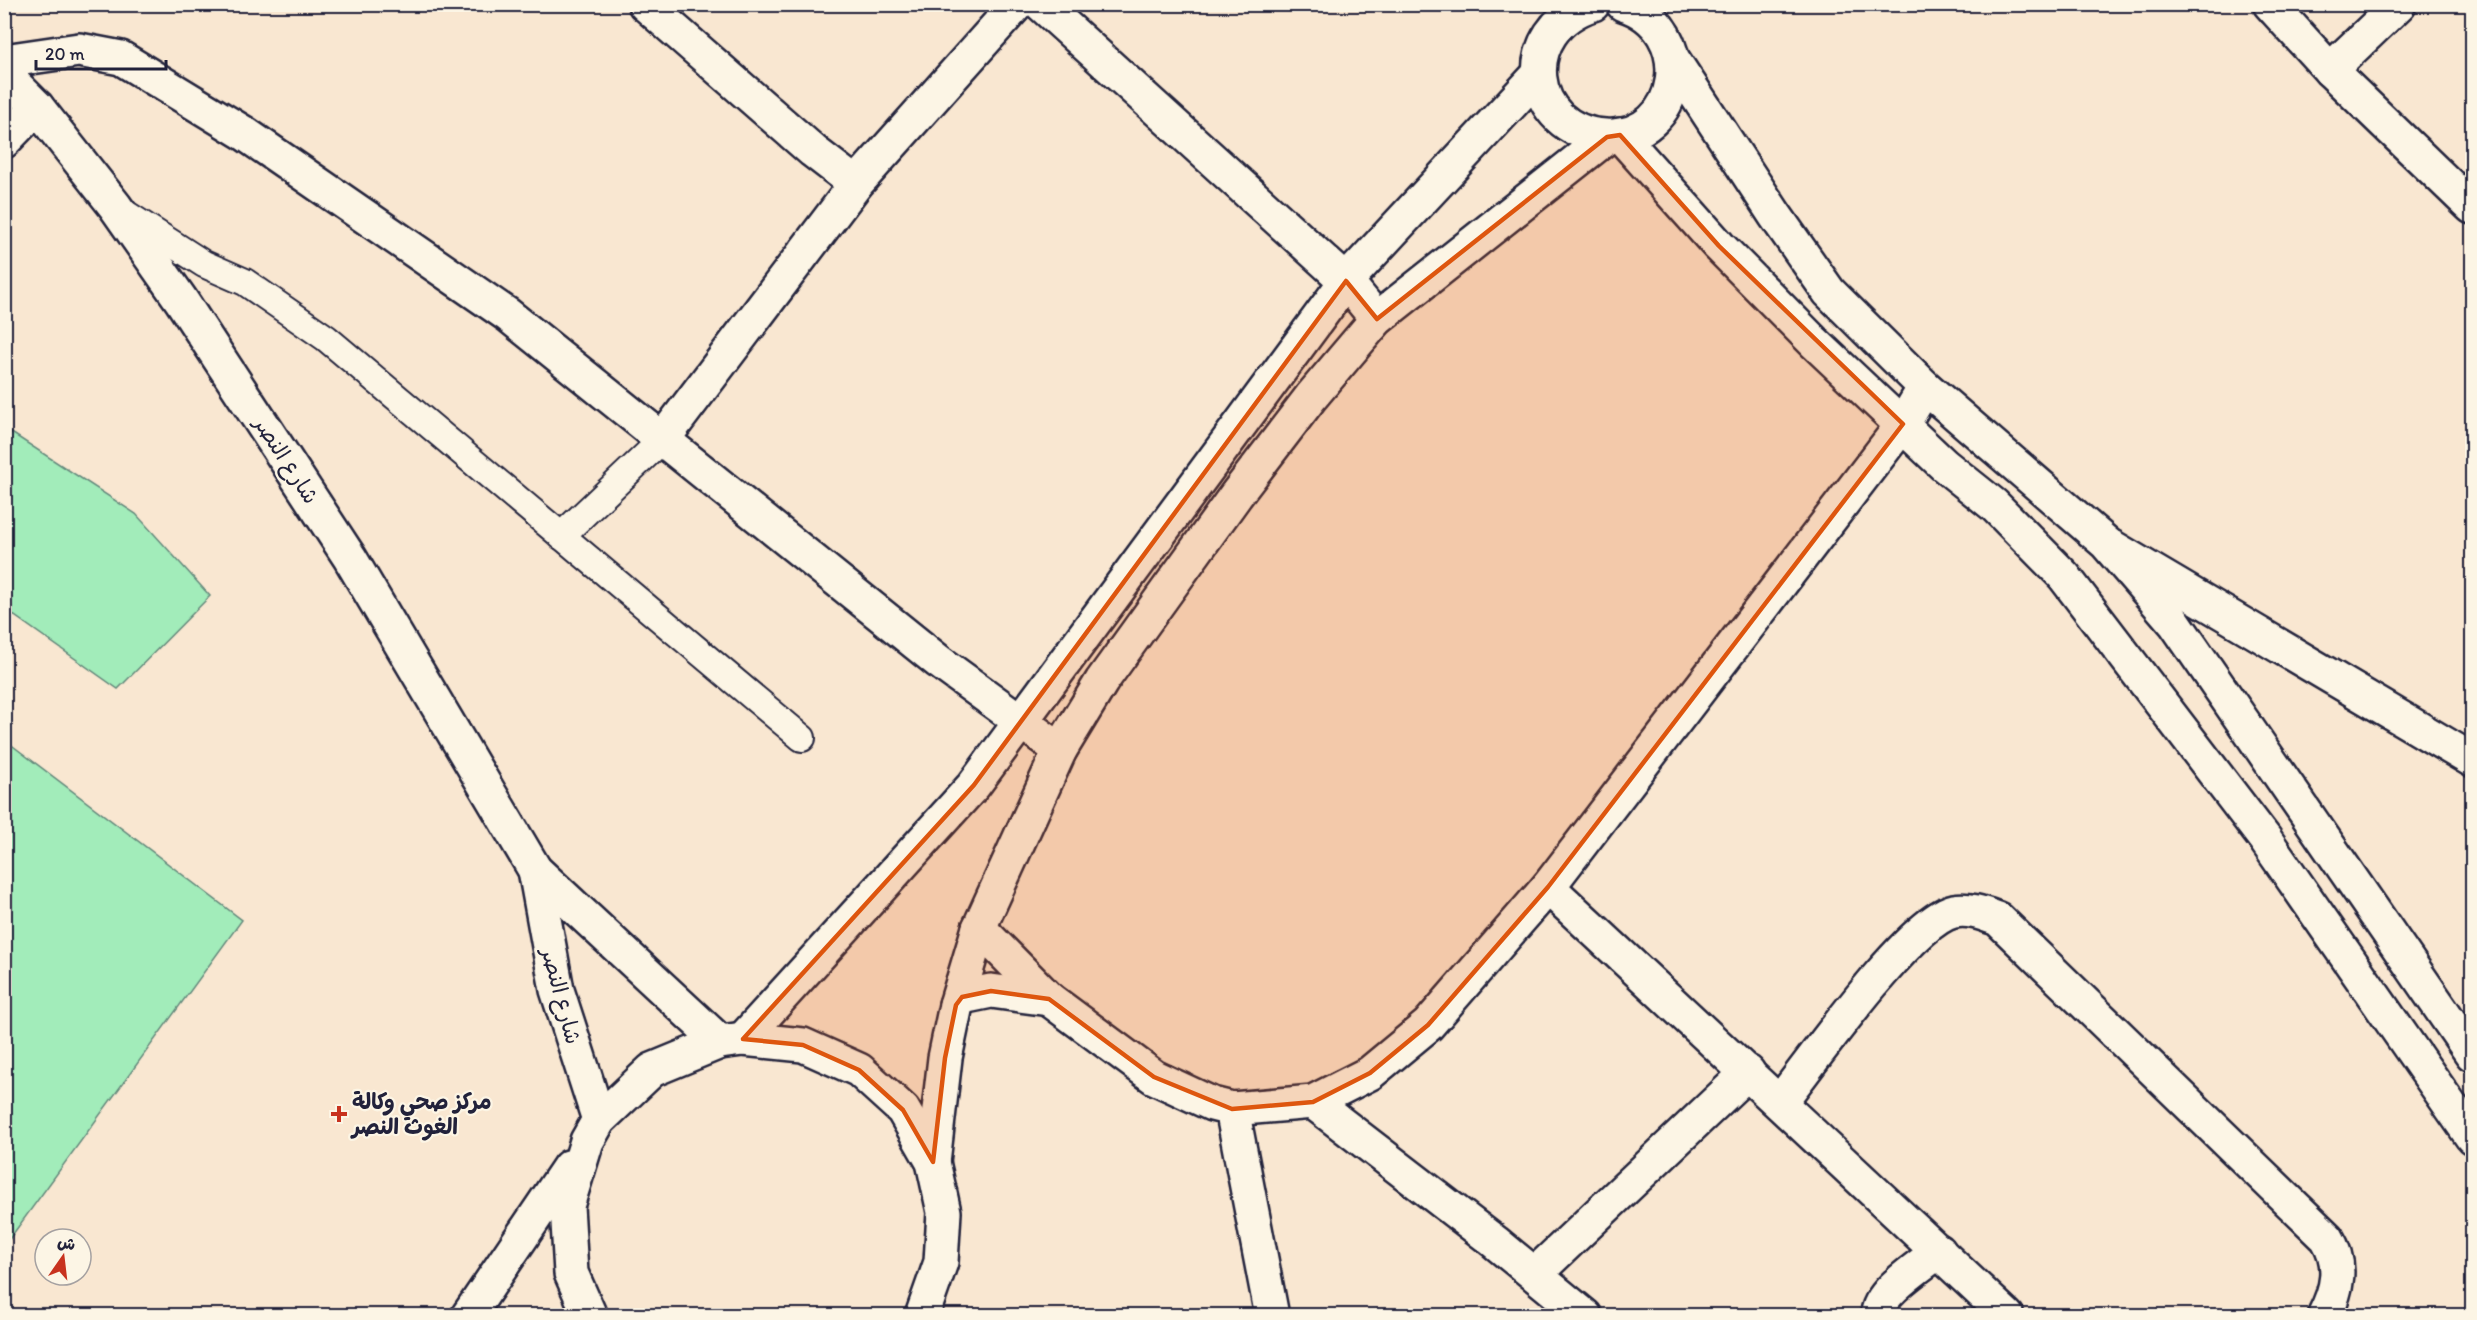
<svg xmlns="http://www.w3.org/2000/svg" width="2477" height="1320" font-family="Itim,'Playpen Sans Arabic',sans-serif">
<rect width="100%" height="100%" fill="#f9e7d1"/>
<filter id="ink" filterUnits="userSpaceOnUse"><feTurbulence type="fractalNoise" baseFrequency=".0167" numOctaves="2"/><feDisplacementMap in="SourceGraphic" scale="12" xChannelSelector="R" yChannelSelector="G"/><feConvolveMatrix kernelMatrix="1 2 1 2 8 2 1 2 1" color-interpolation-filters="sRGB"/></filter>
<g filter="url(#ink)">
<g fill="#a2ecba" stroke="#62877a" stroke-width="1.5">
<polygon points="4,428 136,514 210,596 118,689 5,609"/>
<polygon points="5,740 242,920 5,1245"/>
</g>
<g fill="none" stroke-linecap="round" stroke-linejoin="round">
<defs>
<g id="service">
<polyline points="123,212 204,264 245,282 326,338 802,738"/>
<polyline points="561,536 663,439"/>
</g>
<g id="minor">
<polyline points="645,4 813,151 856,184 1017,4"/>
<polyline points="1041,4 1346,281 1377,319"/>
<polyline points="2270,4 2330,70 2472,207"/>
<polyline points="4,61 79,50 121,58 244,133 508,315 938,661 1060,750"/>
<polyline points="2330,70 2399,4"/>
<polyline points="4,141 37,107"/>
<polyline points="663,439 856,184"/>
<polyline points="2112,547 2472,760"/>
<polyline points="1548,887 2007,1316"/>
<polyline points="979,928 1049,999 1154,1077 1212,1104 1232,1109 1313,1102 1370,1073 1428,1025 1548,887 1903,424 1925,387"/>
<polyline points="956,1005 962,997 991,991 1049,999"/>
<polyline points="1313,1102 1495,1242 1585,1316"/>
<path d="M1780,1102C1812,1062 1910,921 1954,911C1969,908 1984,914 1998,919L2327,1238C2343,1264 2338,1289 2324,1316"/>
<polyline points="1232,1109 1272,1316"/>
<polyline points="1535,1274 1748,1072"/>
<path d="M1878,1316C1876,1293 1922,1265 1939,1251"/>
</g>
<g id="tertiary">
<path d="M1593,4C1514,29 1526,131 1605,136C1683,141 1700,28 1623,4"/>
<polyline points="1674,61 1775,215 1829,292 1925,387 2106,543 2175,623 2472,1054"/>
<polyline points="4,74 37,107 115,206 181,300 350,558 535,870 720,1042"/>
<polyline points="1620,135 1719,246 1814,342 1944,465 1994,505 2064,576 2265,839 2472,1137"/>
<polyline points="535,870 557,990 599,1120"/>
<polyline points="743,1039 974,785 1346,281 1539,74"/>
<polyline points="933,1162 945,1058 956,1005 979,928 1060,750 1102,681 1236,495 1311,397 1377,319 1607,137"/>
<polyline points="468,1316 569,1167"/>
<polyline points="590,1316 571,1273 567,1206 587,1141 599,1120 652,1070 720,1042 743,1039 803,1045 859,1070 903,1110 933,1162 944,1212 941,1262 922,1316"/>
</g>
</defs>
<use href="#service" stroke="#22223b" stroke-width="30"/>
<use href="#minor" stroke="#22223b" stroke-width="38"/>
<use href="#tertiary" stroke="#22223b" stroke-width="38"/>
<use href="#service" stroke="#fcf5e5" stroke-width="26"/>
<use href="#minor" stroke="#fcf5e5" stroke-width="33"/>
<use href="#tertiary" stroke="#fcf5e5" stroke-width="33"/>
</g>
</g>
<path fill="#de560e" fill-opacity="0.2" stroke="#de560e" stroke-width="4.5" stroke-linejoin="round" d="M1620,135L1719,246L1903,424L1548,887L1428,1025L1370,1073L1313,1102L1232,1109L1154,1077L1049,999L991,991L962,997L956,1005L945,1058L933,1162L903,1110L859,1070L803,1045L743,1039L974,785L1346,281L1377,319L1607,137Z"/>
<path fill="#c8321e" stroke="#fcf5e5" stroke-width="2" d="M336 1105h6v6h6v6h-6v6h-6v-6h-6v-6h6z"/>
<g text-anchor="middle" stroke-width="4.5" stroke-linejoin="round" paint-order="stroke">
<g font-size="22" fill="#22223b" stroke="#fcf5e5">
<text transform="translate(287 460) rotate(57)" y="8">شارع النصر</text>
<text transform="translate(562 996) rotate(75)" y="8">شارع النصر</text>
</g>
<g font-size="22" font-weight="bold" fill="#22223b" stroke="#fcf5e5" text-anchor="start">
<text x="352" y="1109">مركز صحي وكالة<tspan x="352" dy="25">الغوث النصر</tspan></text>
</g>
</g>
<rect width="2477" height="1320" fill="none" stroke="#fcf5e5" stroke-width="24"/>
<rect x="12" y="12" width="2453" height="1296" fill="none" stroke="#22223b" stroke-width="2" filter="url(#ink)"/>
<g transform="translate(63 1257) rotate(14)"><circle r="28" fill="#fcf5e5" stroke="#a5a1a1" stroke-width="1.5"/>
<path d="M0-4.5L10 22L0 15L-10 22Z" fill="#c8321e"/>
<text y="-9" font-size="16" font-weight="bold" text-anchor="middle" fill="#22223b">ش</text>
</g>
<path d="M36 60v9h130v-9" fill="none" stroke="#22223b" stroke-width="3"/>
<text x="45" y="60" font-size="18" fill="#22223b" stroke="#fcf5e5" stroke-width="4.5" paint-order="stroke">20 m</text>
</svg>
